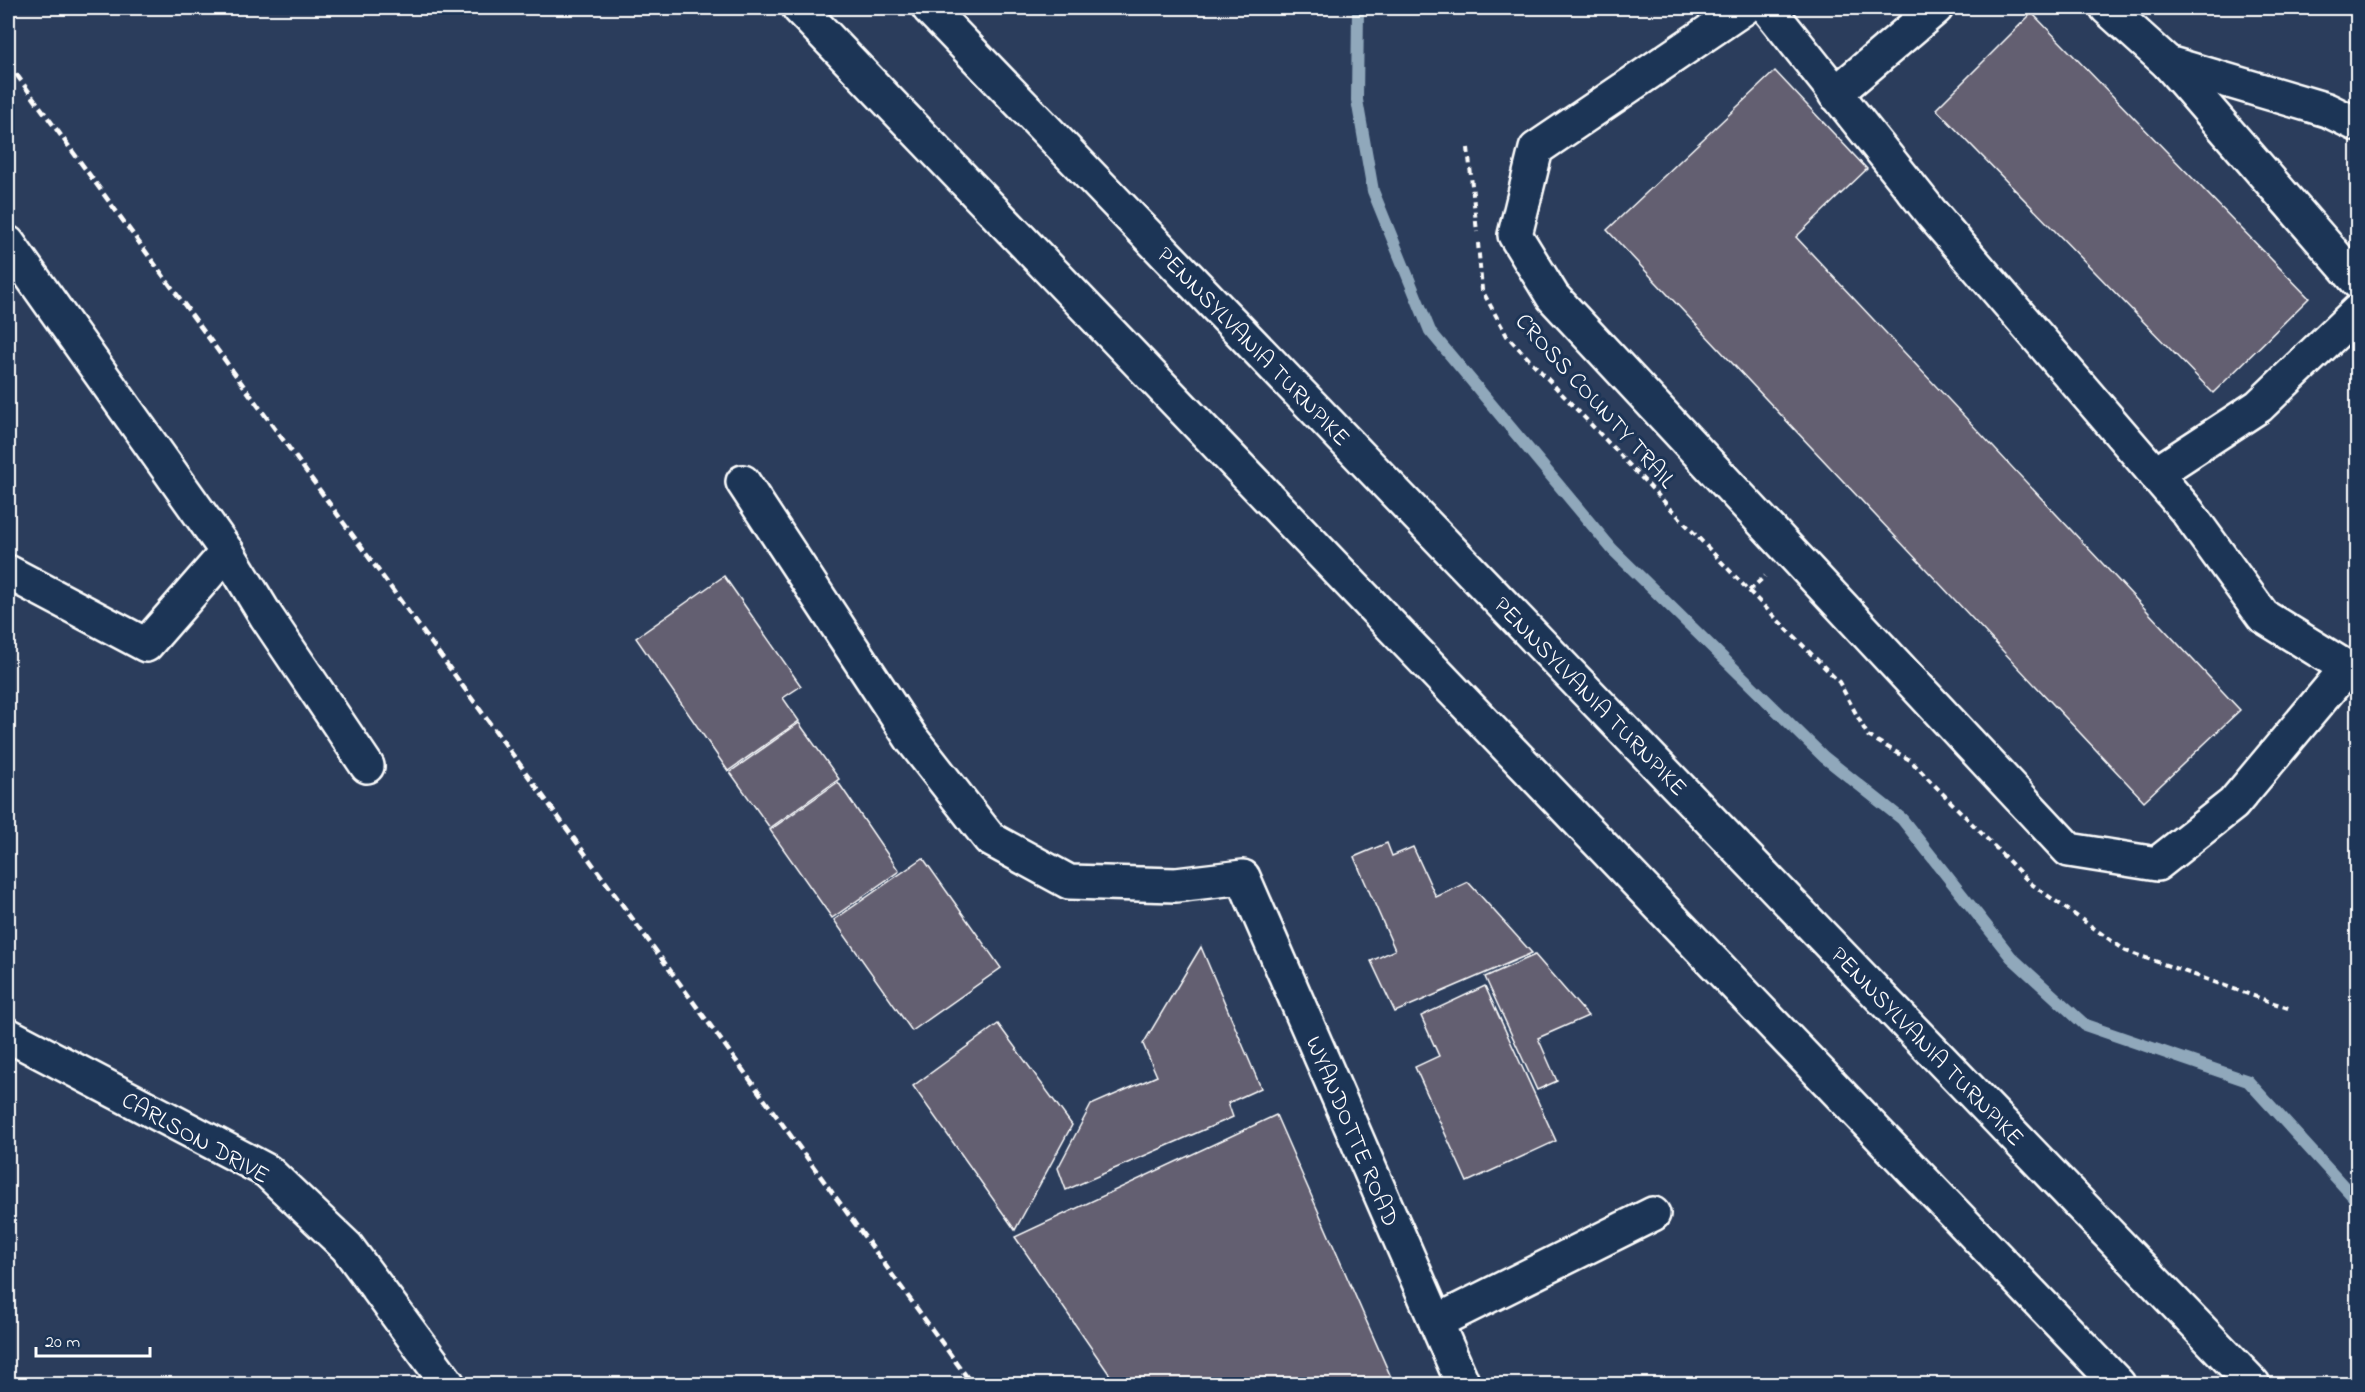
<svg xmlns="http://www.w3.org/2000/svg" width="2365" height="1392" font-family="'Indie Flower',sans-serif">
<rect width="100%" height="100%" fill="#2b3d5c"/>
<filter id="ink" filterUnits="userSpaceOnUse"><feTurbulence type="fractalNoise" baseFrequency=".0167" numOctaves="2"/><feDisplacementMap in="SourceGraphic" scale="12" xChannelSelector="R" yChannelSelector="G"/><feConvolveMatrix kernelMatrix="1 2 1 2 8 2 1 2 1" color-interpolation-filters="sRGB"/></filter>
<g filter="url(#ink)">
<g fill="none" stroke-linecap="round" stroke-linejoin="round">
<polyline stroke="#90a8bb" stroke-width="12" points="1358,8 1357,100 1373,191 1430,331 1612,549 1824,757 1902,819 2011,957 2085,1025 2248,1081 2358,1202"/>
</g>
<g fill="#635e71" stroke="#fff" stroke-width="1.5">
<polygon points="2032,13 2309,298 2213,393 1936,109"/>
<polygon points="1775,71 1867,169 1796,237 2240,710 2144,801 1607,230"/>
<polygon points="724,576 801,686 783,698 799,721 728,771 636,638"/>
<polygon points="799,723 839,779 770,828 730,772"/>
<polygon points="838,782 899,871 832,918 770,830"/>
<polygon points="1387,843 1392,856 1413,847 1436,897 1468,882 1532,953 1395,1012 1371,961 1395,950 1354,857"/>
<polygon points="923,858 1001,968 912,1031 834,920"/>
<polygon points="1201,947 1261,1088 1228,1103 1233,1117 1066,1190 1058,1168 1091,1105 1157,1076 1143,1044"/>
<polygon points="1535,955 1588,1016 1538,1038 1557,1081 1537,1090 1485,977"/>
<polygon points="1485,986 1556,1141 1467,1182 1415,1067 1439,1056 1421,1016"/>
<polygon points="998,1024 1072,1125 1015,1230 913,1086"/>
<polygon points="1276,1115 1394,1384 1116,1384 1015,1237"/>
</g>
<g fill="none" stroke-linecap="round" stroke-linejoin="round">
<defs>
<g id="minor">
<polyline points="1744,8 1536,149 1515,235 1553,297 2069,850 2157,864 2233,804 2347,668 2358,666"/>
<polyline points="1768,8 1932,214 2187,511 2263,616 2347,668"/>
<polyline points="2107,8 2168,63 2358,282"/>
<polyline points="2168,63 2327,110 2358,125"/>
<polyline points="1835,94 1936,8"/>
<polyline points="8,243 227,552 146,645 8,572"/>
<polyline points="2155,474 2259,406 2358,311"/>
<polyline points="743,482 911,738 990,839 1069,882 1176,885 1243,877 1463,1384"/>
<polyline points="227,552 266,616 367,766"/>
<polyline points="8,1035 267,1171 347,1247 448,1384"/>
<polyline points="1436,1322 1653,1214"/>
</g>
<g id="highway">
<polyline points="799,8 2118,1384"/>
<polyline points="929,8 2253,1384"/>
</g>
</defs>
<use href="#minor" stroke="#fff" stroke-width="38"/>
<use href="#highway" stroke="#fff" stroke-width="38"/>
<g stroke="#fff" stroke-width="4" stroke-dasharray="6 4.5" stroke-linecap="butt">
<polyline points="1468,148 1477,232"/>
<polyline points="1478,243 1482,290 1507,336 1749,591 1765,576"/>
<polyline points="1749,591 1839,682 1868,736 1910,760 2030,883 2126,951 2291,1009"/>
</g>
<use href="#minor" stroke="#1d3557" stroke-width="33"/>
<use href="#highway" stroke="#1d3557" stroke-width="33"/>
<polyline stroke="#fff" stroke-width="4.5" stroke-dasharray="9 4.5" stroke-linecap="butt" points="8,63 972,1384"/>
</g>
</g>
<g text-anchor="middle" stroke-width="6" stroke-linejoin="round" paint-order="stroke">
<g font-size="24" fill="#fff" stroke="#1d3557">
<text transform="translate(1254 346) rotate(46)" y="8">PENNSYLVANIA TURNPIKE</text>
<text transform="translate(1596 400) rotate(48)" y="8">CROSS COUNTY TRAIL</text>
<text transform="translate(1591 696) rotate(46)" y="8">PENNSYLVANIA TURNPIKE</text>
<text transform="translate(1928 1046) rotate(46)" y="8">PENNSYLVANIA TURNPIKE</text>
<text transform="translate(1353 1131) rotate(67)" y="8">WYANDOTTE ROAD</text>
<text transform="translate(196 1137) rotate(29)" y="8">CARLSON DRIVE</text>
</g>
</g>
<rect width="2365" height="1392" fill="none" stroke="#1d3557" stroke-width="30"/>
<rect x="15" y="15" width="2335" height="1362" fill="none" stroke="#fff" stroke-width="2" filter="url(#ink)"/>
<path d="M36 1347v9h114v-9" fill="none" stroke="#ffffff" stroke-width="3"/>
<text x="45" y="1347" font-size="18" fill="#ffffff" stroke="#1d3557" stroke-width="4.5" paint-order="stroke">20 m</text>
</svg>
